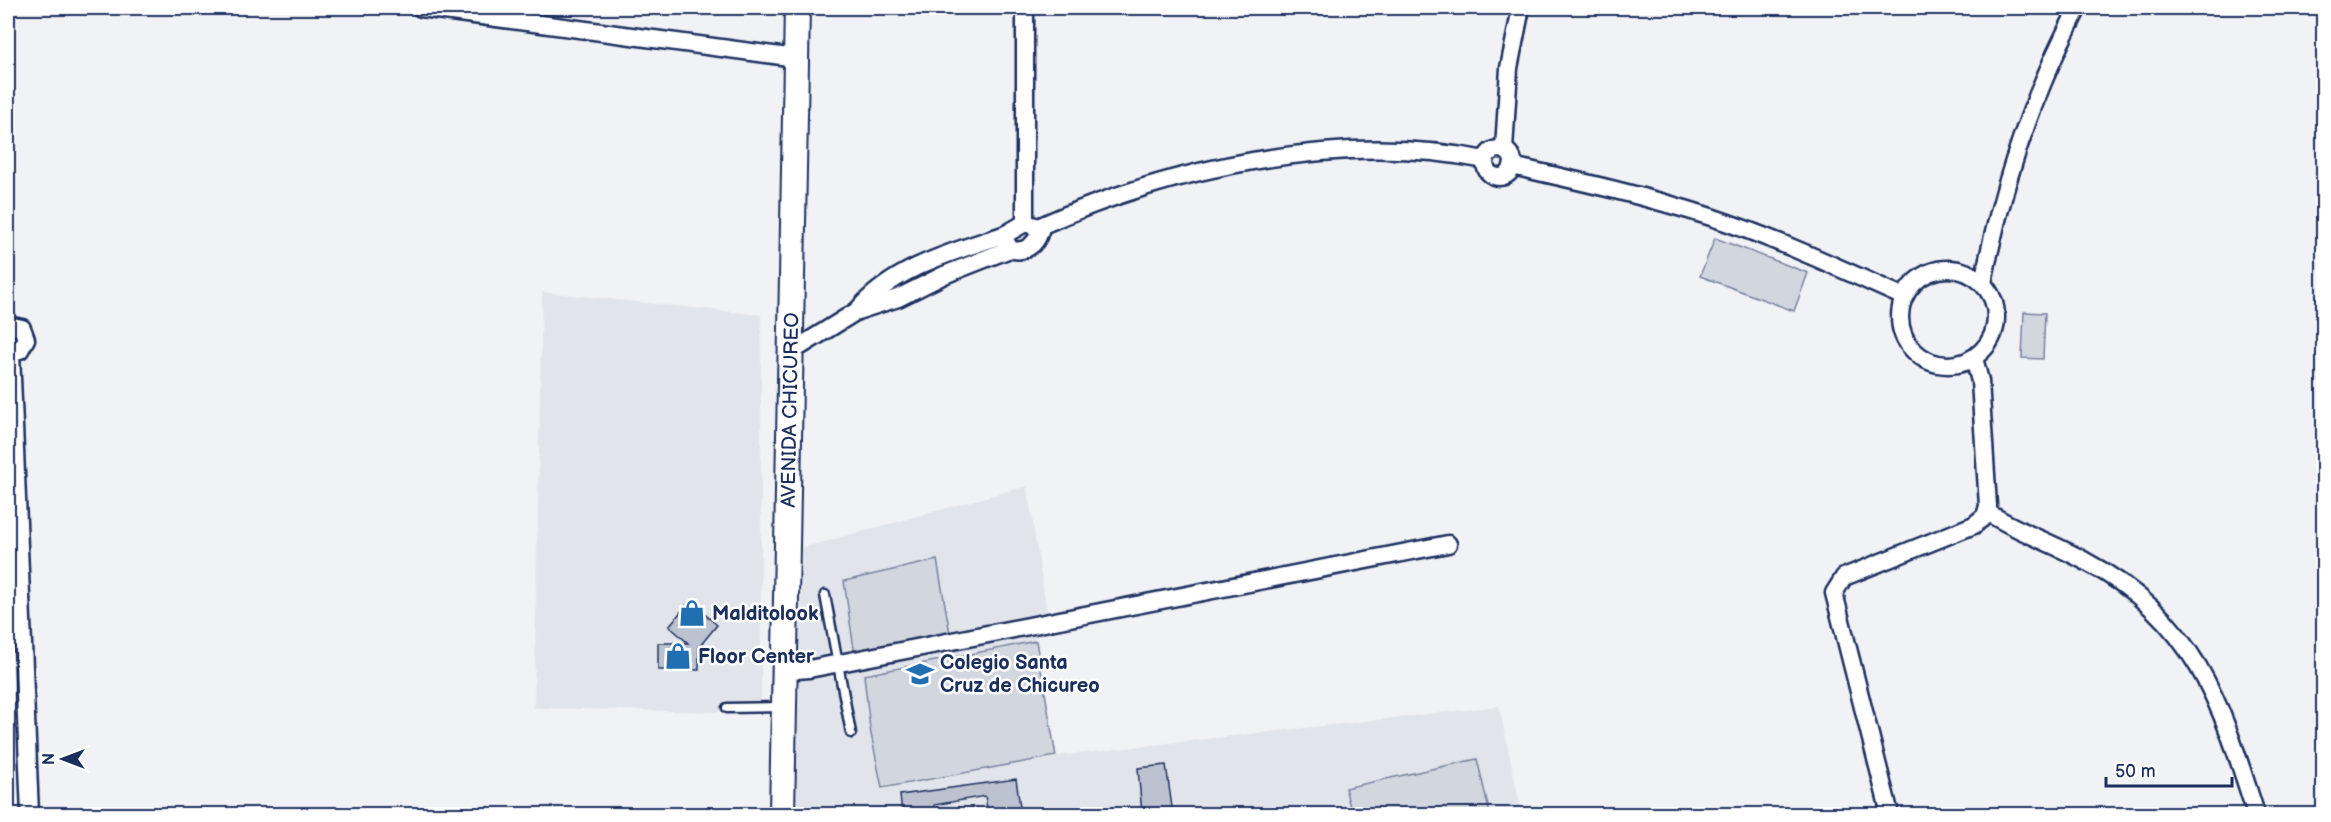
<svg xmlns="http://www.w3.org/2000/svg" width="2331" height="822" font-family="'Balsamiq Sans',sans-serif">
<rect width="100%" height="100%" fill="#f1f2f5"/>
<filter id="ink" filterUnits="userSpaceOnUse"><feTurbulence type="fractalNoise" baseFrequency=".0167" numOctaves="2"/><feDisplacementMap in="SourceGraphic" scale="12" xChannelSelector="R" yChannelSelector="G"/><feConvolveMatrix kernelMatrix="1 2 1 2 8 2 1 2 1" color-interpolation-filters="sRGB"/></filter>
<g filter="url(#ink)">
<g fill="#e1e4ea">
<polygon points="542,292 761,315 761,713 534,708"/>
<polygon points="1027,486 1050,631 1035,638 1056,756 1499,706 1522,814 796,814 802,548"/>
</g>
<g fill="#d2d6df" stroke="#76829e" stroke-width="1.5">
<polygon points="1715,238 1808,273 1794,311 1700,276"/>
<polygon points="2024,312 2045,313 2043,359 2022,358"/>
<polygon points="937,560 951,639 855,656 844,581"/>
<polygon points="1036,641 1056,756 882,788 870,729 864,675"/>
<polygon points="1477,759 1490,814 1352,814 1345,788"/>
</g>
<g fill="#bcc2d0" stroke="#1b2f5e" stroke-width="1.5">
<polygon points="690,601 717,625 699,647 699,670 658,670 658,643 688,643 669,626"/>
<polygon points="1166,765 1173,814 1142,814 1138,768"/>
<polygon points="1016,779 1021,814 988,814 985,796 934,805 935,814 902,814 900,795"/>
</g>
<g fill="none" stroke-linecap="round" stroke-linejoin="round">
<defs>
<g id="service">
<polyline points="825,595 851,733"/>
<polyline points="727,708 781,707"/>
</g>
<g id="minor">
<polyline points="421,8 796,58"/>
<circle cx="1499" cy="163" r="14"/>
<polyline points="1504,149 1509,68 1521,8"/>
<path d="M1512,166C1579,181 1646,196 1711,217C1777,239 1841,269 1904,297"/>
<polyline points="1025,223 1025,8"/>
<path d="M1025,223L1038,227L1040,231C1036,245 1024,254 1010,249L1005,240L1006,234Z"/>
<path d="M1038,227C1170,168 1342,130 1485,160"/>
<circle cx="1948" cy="317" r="48"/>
<path d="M1983,283C2001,189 2033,93 2078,8"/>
<path d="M857,311C894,267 953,252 1006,234"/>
<polyline points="8,325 22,328 26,339 20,350 8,352"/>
<polyline points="791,352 857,311 898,298 944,275 1010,249"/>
<polyline points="11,353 30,814"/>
<path d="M1987,512C2018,532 2053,543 2085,561C2196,620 2221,703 2256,814"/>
<polyline points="785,671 809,669 1448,544"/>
<polyline points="1890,814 1834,593 1844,577 1974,525 1985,516 1988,506 1980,381 1974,358"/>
</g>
<g id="secondary">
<path id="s1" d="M782,814L797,8"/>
</g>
</defs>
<use href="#service" stroke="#1b2f5e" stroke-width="13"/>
<use href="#minor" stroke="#1b2f5e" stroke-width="21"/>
<use href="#secondary" stroke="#1b2f5e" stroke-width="28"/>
<use href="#service" stroke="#fff" stroke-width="8"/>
<use href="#minor" stroke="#fff" stroke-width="16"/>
<use href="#secondary" stroke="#fff" stroke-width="24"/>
</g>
</g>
<defs>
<symbol id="shop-bare" viewBox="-9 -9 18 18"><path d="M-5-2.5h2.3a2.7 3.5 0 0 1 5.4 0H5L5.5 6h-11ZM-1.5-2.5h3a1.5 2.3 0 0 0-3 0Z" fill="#1f6fb2" stroke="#fff" stroke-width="2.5" paint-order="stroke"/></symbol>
<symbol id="school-bare" viewBox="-9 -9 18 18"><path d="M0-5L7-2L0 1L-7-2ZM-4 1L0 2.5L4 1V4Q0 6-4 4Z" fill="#1f6fb2" stroke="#fff" stroke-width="2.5" paint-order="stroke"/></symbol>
</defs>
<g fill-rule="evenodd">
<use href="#shop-bare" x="673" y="594" width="38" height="38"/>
<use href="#shop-bare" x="659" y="637" width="38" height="38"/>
<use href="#school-bare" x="901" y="655" width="38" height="38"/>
</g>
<g text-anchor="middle" stroke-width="5" stroke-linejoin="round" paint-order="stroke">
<g font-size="20" fill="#1b2f5e" stroke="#fff">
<text dy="7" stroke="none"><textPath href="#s1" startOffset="404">AVENIDA CHICUREO</textPath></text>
</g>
<g font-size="20" font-weight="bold" fill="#1b2f5e" stroke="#fff" text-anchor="start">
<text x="712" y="620">Malditolook</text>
<text x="698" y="663">Floor Center</text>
<text x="940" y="669">Colegio Santa<tspan x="940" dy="23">Cruz de Chicureo</tspan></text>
</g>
</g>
<rect width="2331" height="822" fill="none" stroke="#fff" stroke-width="30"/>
<rect x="15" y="15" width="2301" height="792" fill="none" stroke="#1b2f5e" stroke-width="2" filter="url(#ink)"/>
<g transform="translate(63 759) rotate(270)" stroke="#ffffff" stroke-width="4.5" paint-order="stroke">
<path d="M0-4.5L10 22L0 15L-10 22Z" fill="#1b2f5e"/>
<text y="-9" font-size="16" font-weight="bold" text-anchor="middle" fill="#1b2f5e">N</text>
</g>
<path d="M2106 777v9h126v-9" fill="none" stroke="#1b2f5e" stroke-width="3"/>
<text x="2115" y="777" font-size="18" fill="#1b2f5e" stroke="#ffffff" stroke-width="4.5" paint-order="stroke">50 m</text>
</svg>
